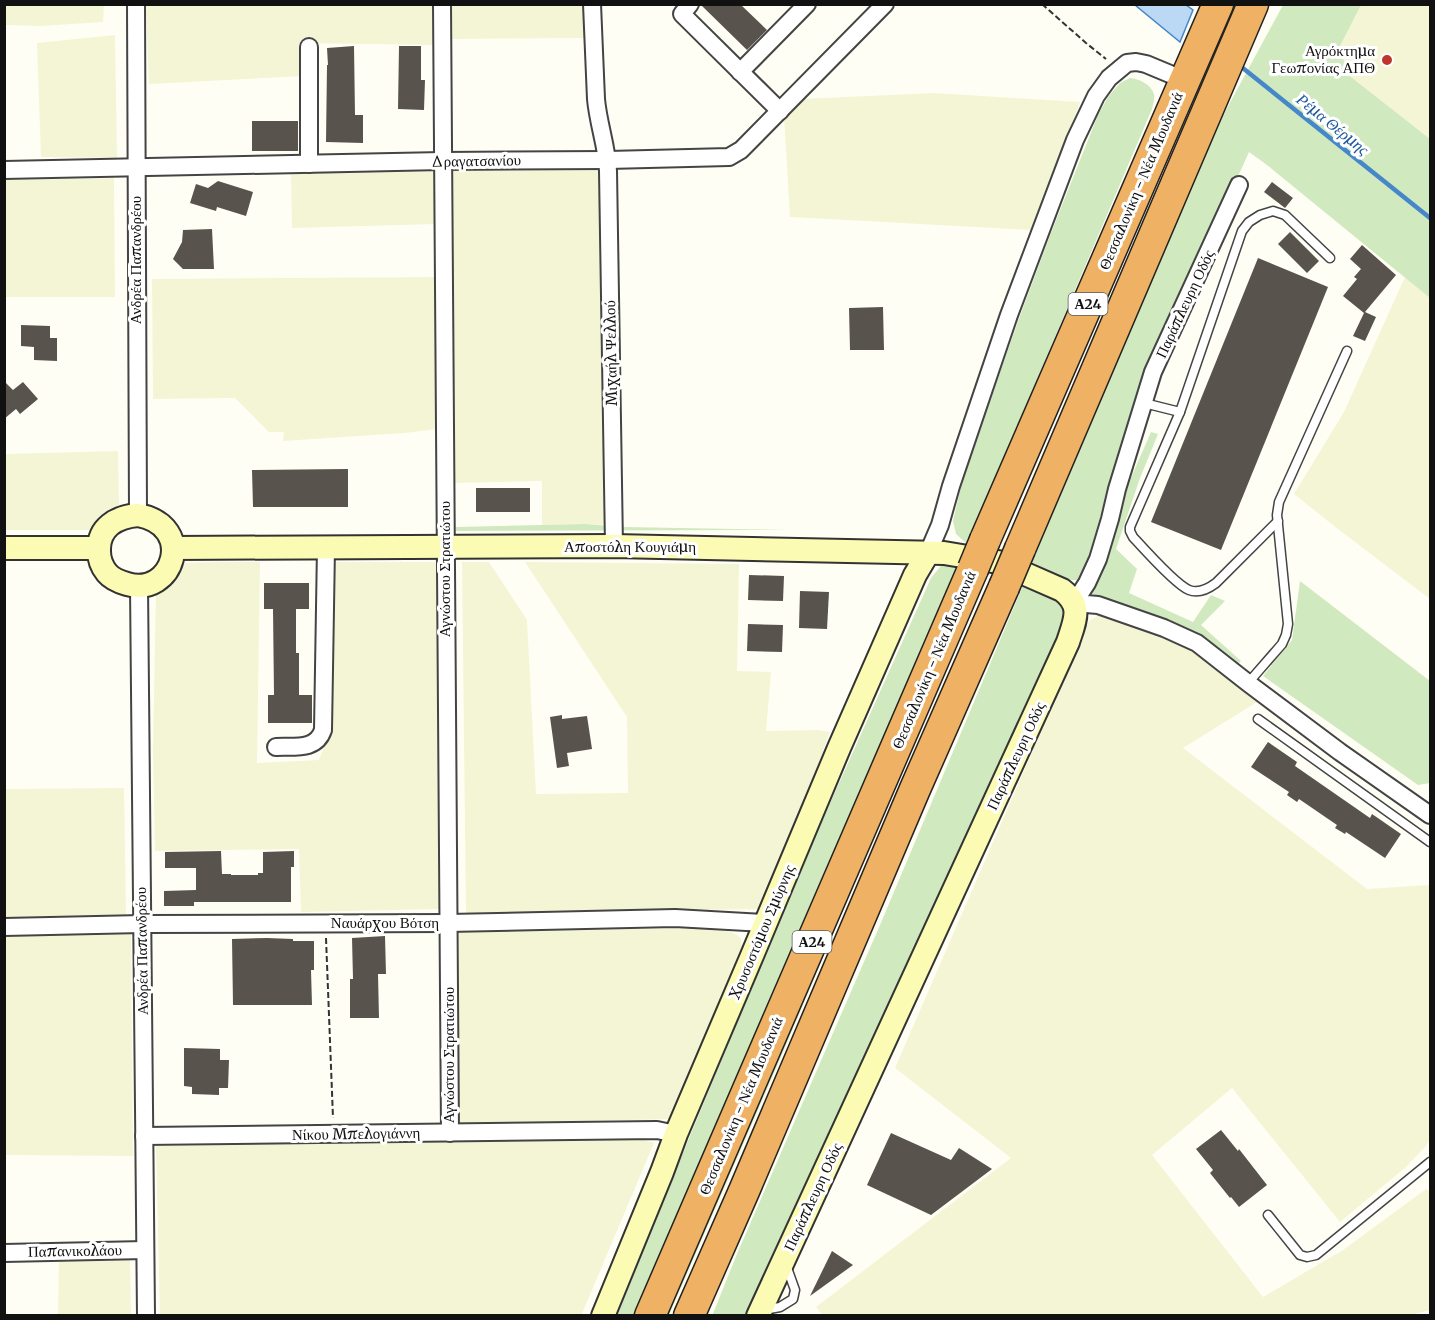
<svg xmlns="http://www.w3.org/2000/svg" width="1435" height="1320" font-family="Merriweather,serif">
<rect width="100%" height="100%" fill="#fffef5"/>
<g fill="#f4f5d5">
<polygon points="5,4 104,5 103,22 41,26 5,25"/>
<polygon points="146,5 433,5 434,45 304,43 304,76 149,84"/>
<polygon points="450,5 586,5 587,38 450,39"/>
<polygon points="1361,5 1430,5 1430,139 1347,75 1340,46"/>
<polygon points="115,35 117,158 41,157 37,43"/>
<polygon points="935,93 1080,102 1032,230 790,217 784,117 801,99"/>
<polygon points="600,168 606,525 585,524 542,525 542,481 454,483 452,171"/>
<polygon points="435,171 436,224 292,228 291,173"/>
<polygon points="114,178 115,297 5,297 5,180"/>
<polygon points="437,277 437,429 405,433 283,441 284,432 269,432 235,398 153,399 152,279"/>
<polygon points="1405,277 1430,298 1430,599 1338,529 1294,494 1344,412"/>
<polygon points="118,451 119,505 109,509 98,517 91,530 5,530 5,454"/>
<polygon points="214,562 260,562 257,763 319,760 330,731 332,562 434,562 438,567 439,909 301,912 299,849 155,851 153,749 156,591 173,577 183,563"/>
<polygon points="462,562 489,562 527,620 536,794 628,793 627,717 525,562 739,564 737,671 771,672 766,731 818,730 830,732 766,909 466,913"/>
<polygon points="1106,611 1182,643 1257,702 1183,748 1367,889 1430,885 1430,1139 1426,1146 1406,1167 1340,1222 1232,1088 1152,1155 1263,1297 1343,1250 1426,1189 1430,1192 1430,1310 1406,1316 823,1316 816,1307 1011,1158 895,1068 1089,621"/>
<polygon points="124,788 126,916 5,919 4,789"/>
<polygon points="707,928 728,931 737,935 741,939 742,948 670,1119 458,1124 459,931"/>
<polygon points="131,932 133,1156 5,1155 4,935"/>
<polygon points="637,1138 654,1143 581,1316 160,1315 156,1146"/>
<polygon points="130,1258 131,1315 58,1316 59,1259"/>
</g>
<g fill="#d0e9bf">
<polygon points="1283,5 1361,5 1340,46 1347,74 1430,139 1430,298 1267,165 1249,152 1153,365 1107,508 1084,571 1078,580 1068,580 1029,565 1213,134"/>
<polygon points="1201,62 1208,65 898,780 780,1059 669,1315 659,1316"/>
<path d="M1130,78C1139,79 1151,84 1154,94C1155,98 1153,105 1152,109L967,544L956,534L953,521L963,478L1017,324L1051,233L1098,115L1108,97L1120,83Z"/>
<polygon points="1151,432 1158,434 1140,478 1116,549 1137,569 1129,593 1193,622 1211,595 1225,601 1201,625 1241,661 1237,665 1165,620 1092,594 1127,487"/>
<polygon points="585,524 624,527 790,530 456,531 456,527"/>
<polygon points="963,559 637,1315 617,1316 680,1160 810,848 931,578 944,562"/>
<path d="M1025,581C1046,592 1063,593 1065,620L1006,764L753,1315L712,1316L737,1254L880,925Z"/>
<polygon points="1300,581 1430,681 1430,783 1418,785 1263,676 1292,640"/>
</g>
<polygon fill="#bbd9f4" stroke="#4587c9" stroke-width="1.5" points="1135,5 1186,5 1193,10 1180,42"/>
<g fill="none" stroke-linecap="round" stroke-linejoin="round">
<polyline stroke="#4587c9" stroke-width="4.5" points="1239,65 1430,218"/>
</g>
<g fill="#59534d">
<polygon points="700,4 740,4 767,30 747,50"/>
<polygon points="354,46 355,115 363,115 363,143 326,142 327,65 328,65 327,48"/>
<polygon points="399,46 421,46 421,80 425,80 424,110 398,109"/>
<rect x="252" y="121" width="46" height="30"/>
<polygon points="218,181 253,192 246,216 217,207 216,211 190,203 196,184 208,188"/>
<polygon points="1272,182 1293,198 1285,208 1264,192"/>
<polygon points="212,229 214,269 183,269 173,259 182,242 183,230"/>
<polygon points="1290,232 1319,261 1307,273 1278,244"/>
<polygon points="1362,245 1396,275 1365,312 1376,317 1365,341 1353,336 1364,313 1343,296 1357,279 1354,277 1361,269 1350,259"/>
<polygon points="1258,258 1328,287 1221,550 1151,522"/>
<polygon points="883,307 884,350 850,350 849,308"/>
<polygon points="21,325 50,326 50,338 57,338 57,361 34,360 34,347 21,346"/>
<polygon points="4,381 13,390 23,382 38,399 20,414 16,409 4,419"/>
<polygon points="348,469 348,507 253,507 252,470"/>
<rect x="476" y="488" width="54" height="24"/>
<polygon points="749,575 784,576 783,601 748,600"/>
<polygon points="264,583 309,583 309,609 296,609 296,653 299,653 299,695 312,695 312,723 268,723 268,695 274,695 273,609 264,609"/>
<polygon points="800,591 829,592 827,629 799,628"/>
<polygon points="748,624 783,625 782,652 747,651"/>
<polygon points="562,715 562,719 587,716 592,749 567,753 569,766 557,768 550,717"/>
<polygon points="1268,742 1297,762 1295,766 1370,818 1372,814 1401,834 1385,858 1346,832 1345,834 1335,828 1337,825 1299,799 1297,802 1287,795 1289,792 1251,767"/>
<polygon points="221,851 222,874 231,874 231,875 258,875 258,873 263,873 263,852 294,851 294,867 291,867 291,902 194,902 194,906 164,906 164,891 196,890 196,868 165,868 165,852"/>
<polygon points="385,936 386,974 378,974 379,1018 350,1018 350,979 353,979 352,938"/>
<polygon points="267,938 293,939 293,941 314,941 314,970 311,970 312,1005 233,1005 232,939"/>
<polygon points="184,1048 220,1049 220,1060 229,1060 228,1088 219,1088 219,1095 192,1094 192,1087 184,1086"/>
<polygon points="1221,1130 1238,1151 1239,1149 1267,1185 1239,1207 1231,1197 1230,1198 1210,1173 1213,1170 1196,1149"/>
<polygon points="891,1133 951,1160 959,1148 992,1169 931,1215 867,1185"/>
<polygon points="832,1251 853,1265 810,1296"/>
</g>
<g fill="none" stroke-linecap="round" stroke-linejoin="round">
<defs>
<g id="lane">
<polyline points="1144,403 1180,412"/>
<path d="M1278,521L1216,583C1208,589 1199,594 1189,590C1176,585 1144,549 1133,537L1130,531V527L1180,412L1242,231L1249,222L1260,215L1273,211L1285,215L1330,258"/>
<polyline points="1248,683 1282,644 1286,635 1288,624 1277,515 1279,502 1347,351"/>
<polyline points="1258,719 1430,842"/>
<polyline points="1268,1215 1300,1255 1307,1257 1316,1255 1430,1162"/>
<polyline points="764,1310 780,1307 793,1299 795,1290 786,1265"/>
</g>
<g id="street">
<polyline points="136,4 138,515"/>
<polyline points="442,4 450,1133"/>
<path d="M592,4L596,99C598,123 607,147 608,171L614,546"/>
<polyline points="690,4 682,14 780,111"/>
<polyline points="309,47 309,164"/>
<polyline points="740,72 807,4"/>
<polyline points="4,170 443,161 608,160 729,157 741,150 885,4"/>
<polyline points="1239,185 1153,372 1117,489 1110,519 1098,559 1087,583 1074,603 1098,605 1164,628 1197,643 1248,683 1340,752 1430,815"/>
<polyline points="928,553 940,525 951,486 1009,315 1075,140 1096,96 1109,78 1127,63 1136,62 1146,64 1170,74"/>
<polyline points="139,586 146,1316"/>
<path d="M276,747C294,746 316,751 323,730L326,547"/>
<polyline points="4,927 142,924 448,923 675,918 766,923"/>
<polyline points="144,1136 657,1130 676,1134"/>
<polyline points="4,1253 145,1250"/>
</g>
<g id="secondary">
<path d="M138,515C197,526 173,598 127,584C120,582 112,579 107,573C102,567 99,559 99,551C98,527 116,517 138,515Z"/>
<polyline points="4,548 99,548"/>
<path d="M173,548L614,546L944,553L998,562L1062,590C1083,606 1075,620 1068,642L758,1316"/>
<polyline points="603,1316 662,1172 676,1134 751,958 839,748 915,575 928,553"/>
</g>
<g id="highway">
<polyline points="985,540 1218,4"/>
<polyline points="1020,549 1253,4"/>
<polyline points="650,1316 973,569"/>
<polyline points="689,1316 744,1191 915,789 1004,587"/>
</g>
</defs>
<use href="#lane" stroke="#444" stroke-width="11"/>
<use href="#street" stroke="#444" stroke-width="20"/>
<use href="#secondary" stroke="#333" stroke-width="26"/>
<use href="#highway" stroke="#222" stroke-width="33"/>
<g stroke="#333" stroke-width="2" stroke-dasharray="6 3" stroke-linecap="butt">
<polyline points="1042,4 1086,43 1106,59"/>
<polyline points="326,938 333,1118"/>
</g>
<use href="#lane" stroke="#fff" stroke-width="8"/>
<use href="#street" stroke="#fff" stroke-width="16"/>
<use href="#secondary" stroke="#fcfbb3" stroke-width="22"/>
<use href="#highway" stroke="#efb163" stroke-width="30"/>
<defs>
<g id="highway-bridge">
<polyline points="973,569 985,540"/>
<polyline points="1004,587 1020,549"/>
</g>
</defs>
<use href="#highway-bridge" stroke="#222" stroke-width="33" stroke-linecap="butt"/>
<use href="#highway-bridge" stroke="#efb163" stroke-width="30"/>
</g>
<circle fill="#bd352c" stroke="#fff" stroke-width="2" cx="1387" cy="60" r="6"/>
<g text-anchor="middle" stroke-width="6" stroke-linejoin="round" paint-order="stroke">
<g fill="#fff" stroke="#585858" stroke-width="1.5">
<rect x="1068.5" y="293" width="39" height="22" rx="4.5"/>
<rect x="792.5" y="931" width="39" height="22" rx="4.5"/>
</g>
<g font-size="14" font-weight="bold" fill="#111">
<text x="1088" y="309">Α24</text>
<text x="812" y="947">Α24</text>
</g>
<g font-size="15" fill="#111" stroke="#fff" text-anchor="end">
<text x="1375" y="56">Αγρόκτημα<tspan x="1375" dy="17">Γεωπονίας ΑΠΘ</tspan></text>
</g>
<g font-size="15" fill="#111" stroke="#fff">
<text transform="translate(476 161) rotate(-1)" y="5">Δραγατσανίου</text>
<text transform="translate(1141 181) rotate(-67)" y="5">Θεσσαλονίκη - Νέα Μουδανιά</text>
<text transform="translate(136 260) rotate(-90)" y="5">Ανδρέα Παπανδρέου</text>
<text transform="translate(1185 304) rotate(-65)" y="5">Παράπλευρη Οδός</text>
<text transform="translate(611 353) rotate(-91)" y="5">Μιχαήλ Ψελλού</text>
<text x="630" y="552">Αποστόλη Κουγιάμη</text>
<text transform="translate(445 569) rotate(-90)" y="5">Αγνώστου Στρατιώτου</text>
<text transform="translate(934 660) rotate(-67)" y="5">Θεσσαλονίκη - Νέα Μουδανιά</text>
<text transform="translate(1016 756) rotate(-65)" y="5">Παράπλευρη Οδός</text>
<text x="385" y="928">Ναυάρχου Βότση</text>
<text transform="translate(762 932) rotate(-67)" y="5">Χρυσοστόμου Σμύρνης</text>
<text transform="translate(142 951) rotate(-91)" y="5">Ανδρέα Παπανδρέου</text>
<text transform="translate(449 1055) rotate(-90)" y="5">Αγνώστου Στρατιώτου</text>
<text transform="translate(741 1106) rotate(-67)" y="5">Θεσσαλονίκη - Νέα Μουδανιά</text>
<text transform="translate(356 1134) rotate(-1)" y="5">Νίκου Μπελογιάννη</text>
<text transform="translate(813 1197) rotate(-65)" y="5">Παράπλευρη Οδός</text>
<text transform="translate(75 1251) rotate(-1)" y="5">Παπανικολάου</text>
</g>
<g font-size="16" font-style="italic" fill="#1d59a0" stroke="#fff">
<text transform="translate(1333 124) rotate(39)" y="6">Ρέμα Θέρμης</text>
</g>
</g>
<rect width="1435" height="1320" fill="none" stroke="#111111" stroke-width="12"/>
</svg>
